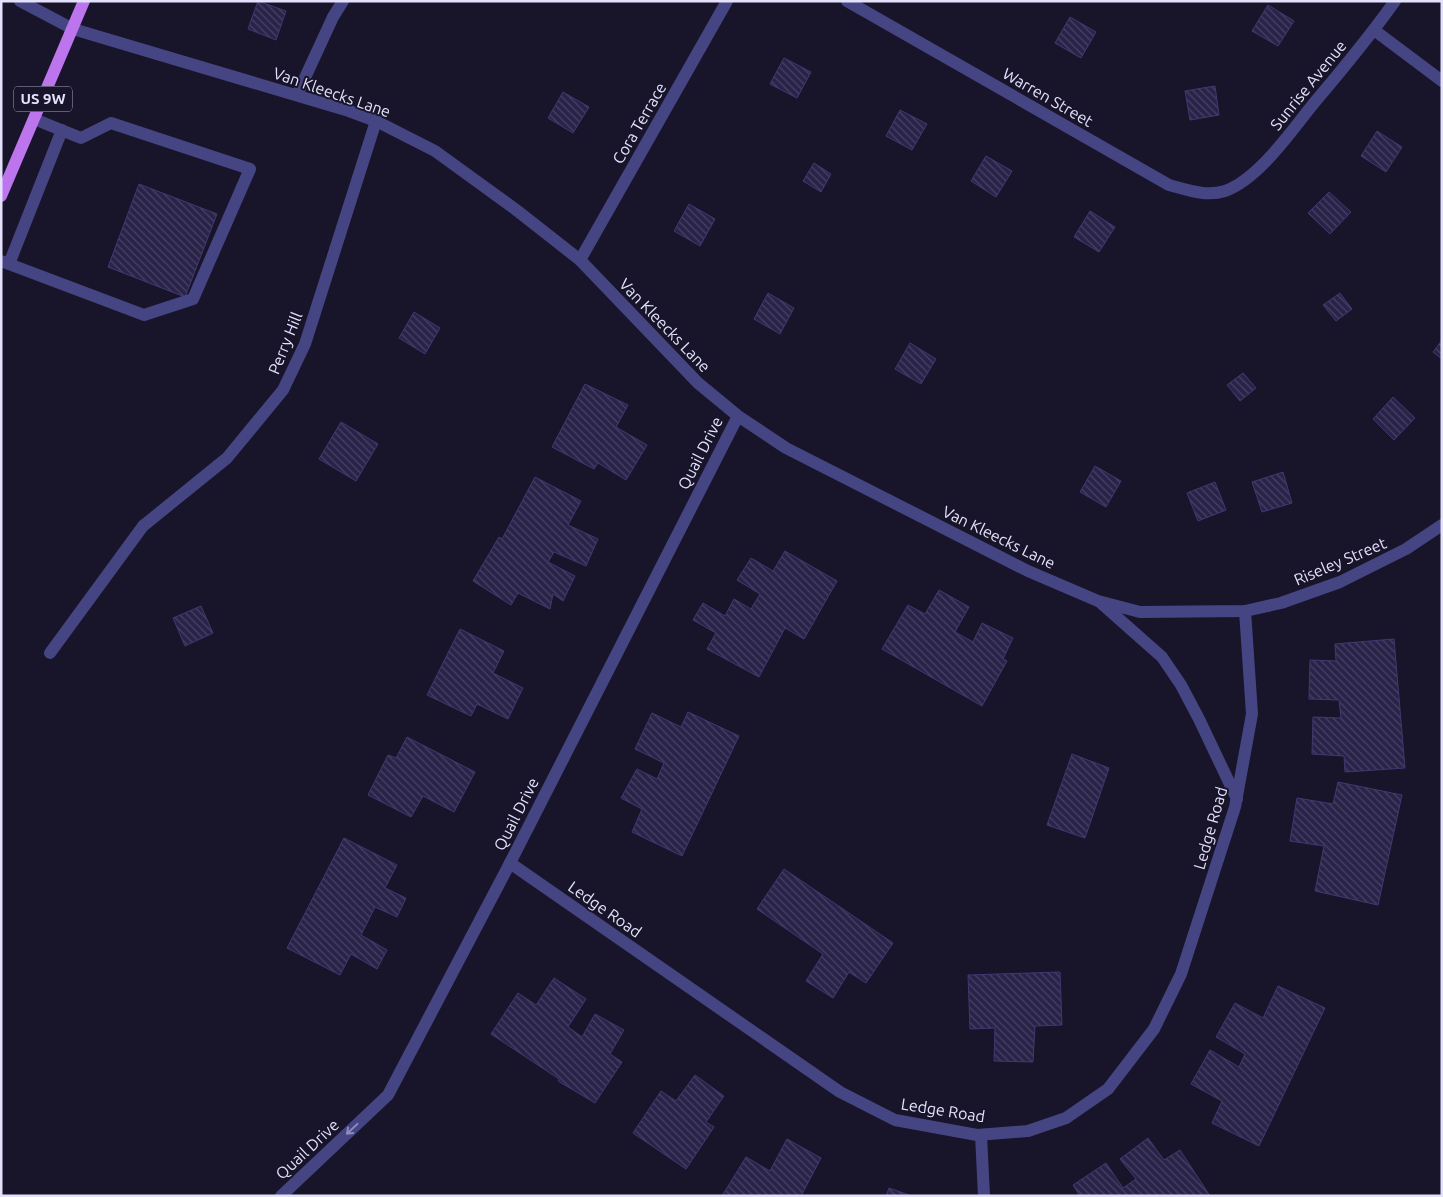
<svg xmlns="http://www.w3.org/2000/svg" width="1443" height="1197" font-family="Ubuntu,sans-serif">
<defs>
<pattern id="building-back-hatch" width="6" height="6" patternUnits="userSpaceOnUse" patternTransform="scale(1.25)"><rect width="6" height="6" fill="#292349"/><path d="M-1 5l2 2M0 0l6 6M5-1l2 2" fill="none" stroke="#484364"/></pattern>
</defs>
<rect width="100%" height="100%" fill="#18152a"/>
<g fill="url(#building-back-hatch)" stroke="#413872">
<polygon points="258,1 286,11 276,40 248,29"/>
<polygon points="1268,5 1294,21 1278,46 1252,31"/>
<polygon points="1070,17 1096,32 1081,58 1055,43"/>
<polygon points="784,58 811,72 797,98 770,84"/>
<polygon points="1215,86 1219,115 1190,120 1185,91"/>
<polygon points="563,92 589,107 573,133 548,118"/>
<polygon points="900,110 927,124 912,150 886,136"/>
<polygon points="1377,131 1402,147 1386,172 1361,156"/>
<polygon points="986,156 1012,171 996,197 971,181"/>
<polygon points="814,163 831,174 821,192 803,181"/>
<polygon points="139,184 217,214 185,297 108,267"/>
<polygon points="1329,192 1351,212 1330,234 1308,213"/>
<polygon points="689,204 715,219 700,246 674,231"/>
<polygon points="1090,211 1115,227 1099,252 1074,237"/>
<polygon points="768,293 794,308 780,334 754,319"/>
<polygon points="1340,293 1352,309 1336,321 1323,305"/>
<polygon points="414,312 440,328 425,354 399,338"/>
<polygon points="1442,340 1442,359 1433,352"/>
<polygon points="910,343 936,359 921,384 895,369"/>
<polygon points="1243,373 1256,388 1240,401 1227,385"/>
<polygon points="585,384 628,405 616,427 647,445 626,480 598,463 594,469 552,447"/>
<polygon points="1393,397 1415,418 1394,440 1373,419"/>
<polygon points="341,422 378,444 356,481 319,459"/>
<polygon points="1095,466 1121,481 1106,507 1080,492"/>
<polygon points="1283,472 1292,503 1262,512 1252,482"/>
<polygon points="535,477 581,501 568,525 598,539 586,566 554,552 548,562 575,576 563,601 553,594 550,609 518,593 511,605 473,581 499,537 502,539"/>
<polygon points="1215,482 1226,510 1198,521 1187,493"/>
<polygon points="785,551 837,581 804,639 785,628 759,677 707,649 716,633 693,620 703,603 725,616 734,599 751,609 760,594 737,580 751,558 773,571"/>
<polygon points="939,590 969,607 955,632 973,642 982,623 1013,638 1003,659 1007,661 982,706 882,649 908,605 925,614"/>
<polygon points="201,606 213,633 185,646 173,618"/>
<polygon points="460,629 504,651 493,673 523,688 508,719 477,704 471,716 427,695"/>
<polygon points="1394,639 1405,768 1345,772 1344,756 1312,754 1313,717 1341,718 1339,700 1309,699 1310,660 1336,661 1335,644"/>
<polygon points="688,712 739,736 682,856 632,832 642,809 621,798 637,769 657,779 664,763 635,749 652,713 681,727"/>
<polygon points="407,737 475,772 454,812 423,796 411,817 368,795 388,755 396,758"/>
<polygon points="1072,754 1109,768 1085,838 1047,825"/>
<polygon points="1338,782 1402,795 1378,905 1315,891 1324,846 1290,841 1297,798 1333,804"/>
<polygon points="344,838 397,865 385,888 406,898 397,917 375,907 361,935 387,950 377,969 351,954 340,975 287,948"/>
<polygon points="784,869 893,943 866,983 849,972 833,998 806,981 823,954 757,909"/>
<polygon points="1060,972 1062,1025 1035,1026 1033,1062 994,1061 995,1028 970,1029 968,975"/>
<polygon points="554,978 586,999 568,1027 582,1037 595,1014 624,1030 610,1054 622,1062 595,1103 558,1081 559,1079 491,1034 518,993 536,1005"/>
<polygon points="1278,986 1325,1008 1259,1146 1212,1123 1222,1101 1191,1084 1210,1050 1239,1067 1245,1054 1216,1037 1235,1003 1263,1018"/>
<polygon points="695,1075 724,1096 706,1122 714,1127 686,1169 633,1133 661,1091 676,1101"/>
<polygon points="1148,1138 1164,1160 1180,1150 1210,1196 1080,1196 1073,1185 1106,1163 1123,1188 1136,1179 1120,1159"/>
<polygon points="787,1139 821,1158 801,1196 722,1196 746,1157 770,1171"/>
<polygon points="889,1188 912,1196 886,1196"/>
</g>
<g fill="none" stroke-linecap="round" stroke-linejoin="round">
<g stroke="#464583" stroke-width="12">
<polyline points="20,1 73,29"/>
<polyline points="297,95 333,17 343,1"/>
<polyline points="1,261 144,315 193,299 250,169 111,123 81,138 34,119"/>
<polyline points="9,264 62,130"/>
<polyline points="981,1135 984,1196"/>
</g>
<g stroke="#464583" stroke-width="12">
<path d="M847,1L1169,185C1188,190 1206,197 1225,191C1259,179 1292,130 1314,103C1342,70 1370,36 1395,1"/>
<polyline points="73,29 349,111 376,121 435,151 515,209 580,260 698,383 738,416 786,448 1028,571 1098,601 1140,612 1245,611 1281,603 1340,582 1406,549 1442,525"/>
<polyline points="1374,30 1442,81"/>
<polyline points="580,260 727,1"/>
<polyline points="1101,603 1162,657 1181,685 1199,719 1237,799"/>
<polyline points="50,653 143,526 227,458 283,390 305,344 376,121"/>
<polyline points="510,863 840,1092 895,1120 977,1135 1028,1131 1066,1118 1108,1089 1154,1029 1181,974 1235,807 1252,714 1245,611"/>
<polyline points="281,1196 388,1095 510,863 738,416"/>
</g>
<polyline stroke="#bd75ee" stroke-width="12" points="1,196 84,1"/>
</g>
<defs><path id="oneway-shaft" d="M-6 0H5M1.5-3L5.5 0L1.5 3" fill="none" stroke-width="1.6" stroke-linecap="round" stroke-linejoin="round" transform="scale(1.25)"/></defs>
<use stroke="#8d8bb9" href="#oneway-shaft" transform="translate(352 1129) rotate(137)"/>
<g text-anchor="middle" stroke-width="4" stroke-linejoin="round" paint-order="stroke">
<rect fill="#18152a" stroke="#a6a4bc" stroke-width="1" x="14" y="86.5" width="58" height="25" rx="4"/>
<g font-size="15" font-weight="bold" fill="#e3e1fb">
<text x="43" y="104">US 9W</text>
</g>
<g font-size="16" fill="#e3e1fb" stroke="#18152a">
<text transform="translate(1308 85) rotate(-51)" y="6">Sunrise Avenue</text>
<text transform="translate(332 92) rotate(19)" y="6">Van Kleecks Lane</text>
<text transform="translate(1048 97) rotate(30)" y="6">Warren Street</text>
<text transform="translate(639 123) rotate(-60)" y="6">Cora Terrace</text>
<text transform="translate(665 325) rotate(46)" y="6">Van Kleecks Lane</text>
<text transform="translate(285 343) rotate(-68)" y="6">Perry Hill</text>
<text transform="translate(700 453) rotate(-63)" y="6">Quail Drive</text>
<text transform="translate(999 537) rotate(26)" y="6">Van Kleecks Lane</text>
<text transform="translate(1340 561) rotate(-23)" y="6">Riseley Street</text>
<text transform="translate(516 814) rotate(-63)" y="6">Quail Drive</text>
<text transform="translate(1210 828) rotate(-74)" y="6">Ledge Road</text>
<text transform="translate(605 909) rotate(35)" y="6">Ledge Road</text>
<text transform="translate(943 1110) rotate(9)" y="6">Ledge Road</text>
<text transform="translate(307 1149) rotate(-43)" y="6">Quail Drive</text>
</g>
</g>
<rect width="1443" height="1197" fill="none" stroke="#e3e1fb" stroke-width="5"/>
</svg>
